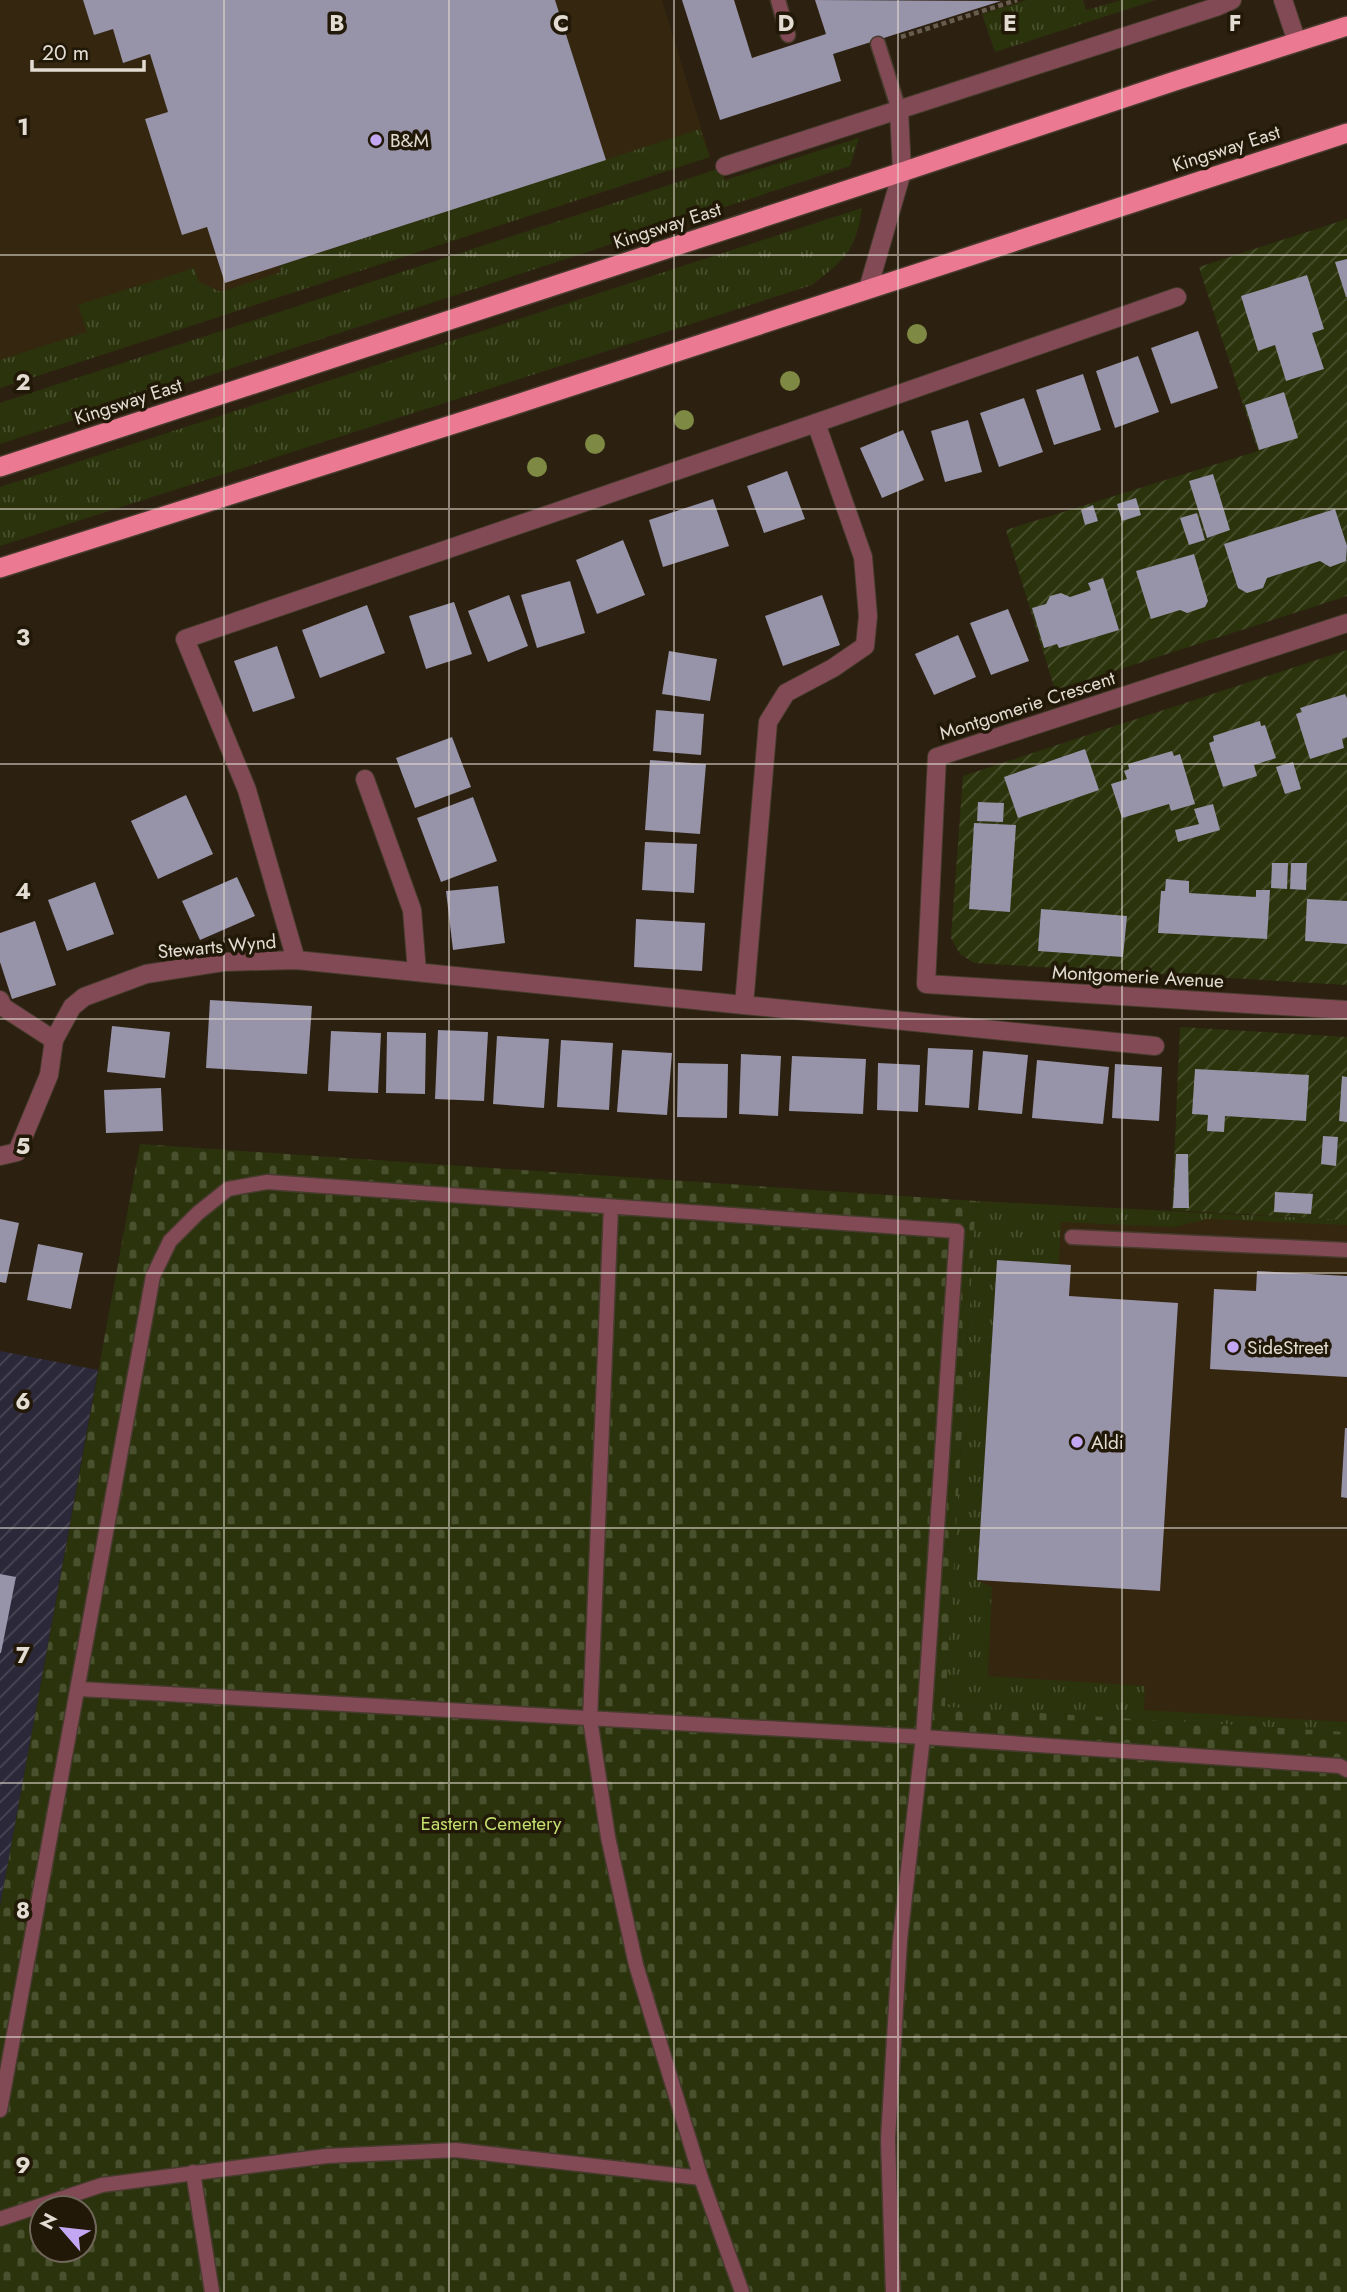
<svg xmlns="http://www.w3.org/2000/svg" width="1347" height="2292" font-family="Jost,sans-serif">
<defs>
<pattern id="industrial-furrows" width="10" height="10" patternUnits="userSpaceOnUse" patternTransform="scale(1.75)"><rect width="10" height="10" fill="#2b2839"/><path d="M-1 1l2-2M0 10L10 0M9 11l2-2" fill="none" stroke="#4a4755"/></pattern>
<pattern id="grass-tufts" width="24" height="20" patternUnits="userSpaceOnUse" patternTransform="scale(1.75)"><rect width="24" height="20" fill="#2a330c"/><path d="M3 7l-1-3M5 7V3M7 7l1-3M15 17l-1-3M17 17v-4M19 17l1-3" fill="none" stroke="#49502e"/></pattern>
<pattern id="cemetery-stones" width="16" height="16" patternUnits="userSpaceOnUse" patternTransform="scale(1.75)"><rect width="16" height="16" fill="#2a330c"/><path d="M2 7V4a2 2 0 0 1 4 0v3zM10 15v-3a2 2 0 0 1 4 0v3z" fill="#49502e"/></pattern>
<pattern id="garden-furrows" width="10" height="10" patternUnits="userSpaceOnUse" patternTransform="scale(1.75)"><rect width="10" height="10" fill="#2a330c"/><path d="M-1 1l2-2M0 10L10 0M9 11l2-2" fill="none" stroke="#49502e"/></pattern>
</defs>
<rect width="100%" height="100%" fill="#2c2111"/>
<g fill="#34260f">
<polygon points="0,0 662,0 710,157 0,388"/>
<polygon points="976,1201 1347,1220 1347,1732 945,1707"/>
</g>
<polygon fill="url(#industrial-furrows)" points="0,1351 98,1370 0,1907"/>
<g fill="url(#grass-tufts)">
<polygon points="1027,0 1083,0 1086,10 1122,0 1156,0 995,52 982,14"/>
<polygon points="700,129 710,157 0,388 0,360 87,332 78,305 194,268 199,282 221,292 281,272 279,266"/>
<polygon points="859,138 850,166 0,444 0,403 721,168 725,180"/>
<path d="M862,208C856,251 845,259 812,285L0,546V487Z"/>
<polygon points="976,1201 1347,1220 1347,1225 1207,1219 1174,1227 1061,1222 1059,1264 997,1260 977,1580 992,1587 988,1676 1145,1686 1144,1710 1347,1722 1347,1732 945,1707"/>
</g>
<path fill="url(#cemetery-stones)" fill-rule="evenodd" d="M140,1144L976,1201L945,1707L1347,1732V2292H0V1907ZM42,2208H84V2250H42Z"/>
<g fill="url(#garden-furrows)">
<polygon points="1347,219 1347,596 1055,690 1006,530 1258,451 1199,267"/>
<polygon points="1347,650 1347,985 974,963 960,954 951,938 963,776"/>
<polygon points="1180,1027 1347,1037 1347,1220 1172,1210"/>
</g>
<g fill="#9793a8">
<polygon points="83,0 555,0 606,160 225,283 207,227 182,235 145,119 168,112 150,54 123,63 113,29 94,35"/>
<polygon points="682,0 734,0 752,58 826,34 815,0 1001,1 833,54 841,81 720,120"/>
<polygon points="1347,259 1347,297 1346,297 1335,262"/>
<polygon points="1307,275 1324,329 1312,333 1324,369 1286,381 1275,345 1258,351 1241,296"/>
<polygon points="1198,331 1218,388 1171,404 1151,348"/>
<polygon points="1138,356 1159,412 1115,428 1096,371"/>
<polygon points="1083,374 1101,430 1054,445 1036,390"/>
<polygon points="1284,392 1298,438 1259,450 1245,405"/>
<polygon points="1024,398 1043,452 999,467 980,413"/>
<polygon points="968,420 982,472 945,482 931,431"/>
<polygon points="903,430 924,480 882,498 860,448"/>
<polygon points="787,471 805,519 764,533 747,486"/>
<polygon points="1213,474 1230,530 1207,538 1189,481"/>
<polygon points="1136,498 1141,515 1122,521 1117,504"/>
<polygon points="713,499 729,546 663,567 649,520"/>
<polygon points="1093,505 1098,521 1085,525 1081,510"/>
<polygon points="1335,509 1347,546 1346,561 1330,567 1320,561 1267,578 1263,588 1247,593 1238,588 1224,544"/>
<polygon points="1197,513 1205,540 1189,545 1180,518"/>
<polygon points="623,540 645,595 597,614 576,560"/>
<polygon points="1194,554 1208,601 1205,607 1187,613 1180,610 1151,619 1136,571"/>
<polygon points="1103,578 1119,630 1059,648 1057,644 1044,648 1032,608 1046,604 1050,596 1061,593 1070,597 1091,590 1088,583"/>
<polygon points="570,581 585,633 537,648 521,595"/>
<polygon points="509,595 528,646 488,662 468,611"/>
<polygon points="822,595 840,645 783,666 765,616"/>
<polygon points="454,602 472,654 426,669 409,616"/>
<polygon points="367,605 385,653 320,678 302,630"/>
<polygon points="1008,609 1029,661 991,675 970,623"/>
<polygon points="958,635 976,677 934,695 915,654"/>
<polygon points="277,646 295,698 253,712 234,661"/>
<polygon points="669,651 717,659 710,701 662,694"/>
<polygon points="1345,694 1347,698 1347,737 1342,739 1344,748 1310,759 1296,714 1302,712 1300,708"/>
<polygon points="656,710 704,714 701,755 653,751"/>
<polygon points="1260,721 1261,726 1265,725 1276,758 1254,765 1257,776 1223,787 1209,743 1214,741 1213,736"/>
<polygon points="452,737 471,787 415,808 396,758"/>
<polygon points="1085,749 1099,790 1018,818 1004,777"/>
<polygon points="1172,751 1174,756 1180,754 1195,804 1171,811 1169,804 1122,818 1111,784 1127,779 1124,771 1129,769 1128,764"/>
<polygon points="650,760 706,764 700,834 645,830"/>
<polygon points="1293,762 1301,789 1285,794 1276,767"/>
<polygon points="186,795 213,854 158,879 131,821"/>
<polygon points="473,797 497,861 441,882 417,818"/>
<polygon points="978,802 1004,803 1003,822 977,821"/>
<polygon points="1213,804 1220,830 1178,842 1175,830 1199,824 1194,809"/>
<polygon points="974,823 1016,825 1010,912 969,909"/>
<polygon points="645,842 697,844 694,893 642,890"/>
<polygon points="1272,863 1288,863 1287,889 1271,888"/>
<polygon points="1291,863 1307,863 1306,890 1290,889"/>
<polygon points="237,877 255,916 200,940 182,901"/>
<polygon points="1166,879 1189,881 1189,893 1256,897 1256,890 1270,890 1267,939 1158,933 1161,891 1165,891"/>
<polygon points="95,882 114,934 67,951 48,900"/>
<polygon points="498,886 505,943 453,950 446,891"/>
<polygon points="1307,899 1347,901 1347,944 1305,941"/>
<polygon points="1041,909 1127,916 1123,957 1038,951"/>
<polygon points="636,919 705,923 702,971 634,967"/>
<polygon points="35,921 56,985 12,999 0,962 0,933"/>
<polygon points="210,1000 312,1006 307,1074 206,1068"/>
<polygon points="112,1026 170,1032 165,1078 107,1072"/>
<polygon points="438,1030 488,1032 484,1101 435,1099"/>
<polygon points="331,1031 381,1033 378,1093 328,1091"/>
<polygon points="387,1032 426,1033 425,1094 386,1093"/>
<polygon points="497,1036 549,1039 544,1108 493,1104"/>
<polygon points="561,1040 613,1043 609,1110 557,1107"/>
<polygon points="928,1048 973,1050 969,1108 925,1105"/>
<polygon points="622,1050 672,1053 667,1115 617,1112"/>
<polygon points="983,1051 1028,1055 1022,1114 978,1110"/>
<polygon points="741,1054 781,1056 778,1116 739,1114"/>
<polygon points="792,1056 866,1059 863,1114 789,1111"/>
<polygon points="1037,1060 1109,1067 1103,1124 1032,1118"/>
<polygon points="678,1063 728,1064 727,1118 677,1117"/>
<polygon points="878,1063 920,1065 918,1112 877,1110"/>
<polygon points="1115,1064 1162,1067 1159,1121 1112,1118"/>
<polygon points="1195,1069 1309,1075 1306,1121 1225,1116 1224,1132 1207,1131 1208,1115 1192,1114"/>
<polygon points="1342,1076 1347,1077 1347,1122 1339,1121"/>
<polygon points="161,1088 163,1131 106,1133 104,1090"/>
<polygon points="1323,1136 1338,1137 1336,1166 1321,1164"/>
<polygon points="1176,1154 1188,1154 1189,1208 1173,1208"/>
<polygon points="1275,1192 1313,1194 1311,1214 1274,1212"/>
<polygon points="0,1219 19,1223 6,1283 0,1282"/>
<polygon points="38,1244 83,1253 71,1309 27,1300"/>
<polygon points="997,1260 1071,1265 1069,1296 1178,1303 1160,1591 977,1580"/>
<polygon points="1257,1271 1347,1276 1347,1377 1210,1369 1214,1289 1256,1291"/>
<polygon points="1345,1428 1347,1428 1347,1498 1341,1497"/>
<polygon points="0,1574 16,1577 1,1653 0,1653"/>
</g>
<g fill="none" stroke-linecap="round" stroke-linejoin="round">
<defs>
<g id="service">
<polyline points="778,0 788,35"/>
<polyline points="878,44 899,110"/>
<polyline points="611,1207 590,1719 608,1837 636,1965 701,2178 742,2292"/>
<polyline points="1072,1237 1347,1250"/>
<polyline points="79,1689 923,1737 1340,1766 1347,1770"/>
<polyline points="0,2110 153,1276 170,1241 198,1213 228,1189 267,1182 957,1231 923,1737 900,1940 888,2139 893,2292"/>
<polyline points="193,2172 212,2292"/>
<polyline points="0,2219 102,2185 327,2156 456,2150 701,2178"/>
</g>
<g id="minor">
<polyline points="1283,0 1297,42"/>
<polyline points="725,166 1216,7 1232,0"/>
<polyline points="868,289 902,172 899,110"/>
<polyline points="816,423 1177,297"/>
<polyline points="1347,623 937,757 926,984 1347,1010"/>
<polyline points="365,779 412,910 417,972"/>
<polyline points="0,1000 3,1007 54,1040"/>
<polyline points="744,1005 1155,1046"/>
<polyline points="0,1156 17,1152 49,1075 54,1040 72,1007 84,997 146,974 223,962 296,960 744,1005 768,722 786,693 833,668 865,646 868,616 863,557 816,423 185,639 247,790 296,960"/>
</g>
<g id="trunk">
<polyline points="0,467 902,172 1175,81 1347,26"/>
<polyline points="0,568 511,406 1347,133"/>
</g>
</defs>
<use href="#service" stroke="#463b2c" stroke-width="17"/>
<use href="#minor" stroke="#463b2c" stroke-width="20"/>
<use href="#trunk" stroke="#463b2c" stroke-width="22"/>
<polyline stroke="#675d4f" stroke-width="4.5" stroke-dasharray="5 3.5" stroke-linecap="butt" points="901,37 1017,0"/>
<use href="#service" stroke="#824a55" stroke-width="14"/>
<use href="#minor" stroke="#824a55" stroke-width="18"/>
<use href="#trunk" stroke="#eb7992" stroke-width="19"/>
</g>
<g fill="#7e8944">
<circle cx="917" cy="334" r="10"/>
<circle cx="790" cy="381" r="10"/>
<circle cx="684" cy="420" r="10"/>
<circle cx="595" cy="444" r="10"/>
<circle cx="537" cy="467" r="10"/>
</g>
<path fill="none" stroke="#e3dcd2" stroke-width="2" stroke-opacity="0.55" d="M224,0V2292M449,0V2292M674,0V2292M898,0V2292M1122,0V2292M0,255H1347M0,509H1347M0,764H1347M0,1019H1347M0,1273H1347M0,1528H1347M0,1783H1347M0,2037H1347"/>
<g fill="#c3a7f2" stroke="#221808" stroke-width="2.5">
<circle cx="376" cy="140" r="7"/>
<circle cx="1233" cy="1347" r="7"/>
<circle cx="1077" cy="1442" r="7"/>
</g>
<g text-anchor="middle" stroke-width="7" stroke-linejoin="round" paint-order="stroke">
<g font-size="19" fill="#e3dcd2" stroke="#221808" text-anchor="start">
<text x="390" y="147">B&amp;M</text>
<text x="1247" y="1354">SideStreet</text>
<text x="1091" y="1449">Aldi</text>
</g>
<g font-size="19" fill="#e3dcd2" stroke="#221808">
<text transform="translate(1226 148) rotate(-18)" y="7">Kingsway East</text>
<text transform="translate(667 225) rotate(-18)" y="7">Kingsway East</text>
<text transform="translate(128 401) rotate(-18)" y="7">Kingsway East</text>
<text transform="translate(1027 705) rotate(-18)" y="7">Montgomerie Crescent</text>
<text transform="translate(217 946) rotate(-5)" y="7">Stewarts Wynd</text>
<text transform="translate(1138 976) rotate(3)" y="7">Montgomerie Avenue</text>
</g>
<g font-size="19" fill="#c2de6e" stroke="#221808">
<text x="491" y="1830">Eastern Cemetery</text>
</g>
</g>
<g font-size="23" text-anchor="middle" font-weight="bold" fill="#e3dcd2" stroke="#221808" stroke-width="7" stroke-linejoin="round" paint-order="stroke">
<text x="337" y="31">B</text>
<text x="561" y="31">C</text>
<text x="786" y="31">D</text>
<text x="1010" y="31">E</text>
<text x="1235" y="31">F</text>
<text x="23" y="135">1</text>
<text x="23" y="390">2</text>
<text x="23" y="645">3</text>
<text x="23" y="899">4</text>
<text x="23" y="1154">5</text>
<text x="23" y="1409">6</text>
<text x="23" y="1663">7</text>
<text x="23" y="1918">8</text>
<text x="23" y="2173">9</text>
</g>
<g transform="translate(63 2229) rotate(298)"><circle r="33" fill="#221808" stroke="#6f6659" stroke-width="2"/>
<path d="M0-5L12 26L0 18L-12 26Z" fill="#c3a7f2"/>
<text y="-10" font-size="19" font-weight="bold" text-anchor="middle" fill="#e3dcd2">N</text>
</g>
<path d="M32 60v10h112v-10" fill="none" stroke="#e3dcd2" stroke-width="3.5"/>
<text x="42" y="60" font-size="21" fill="#e3dcd2" stroke="#221808" stroke-width="5" paint-order="stroke">20 m</text>
</svg>
